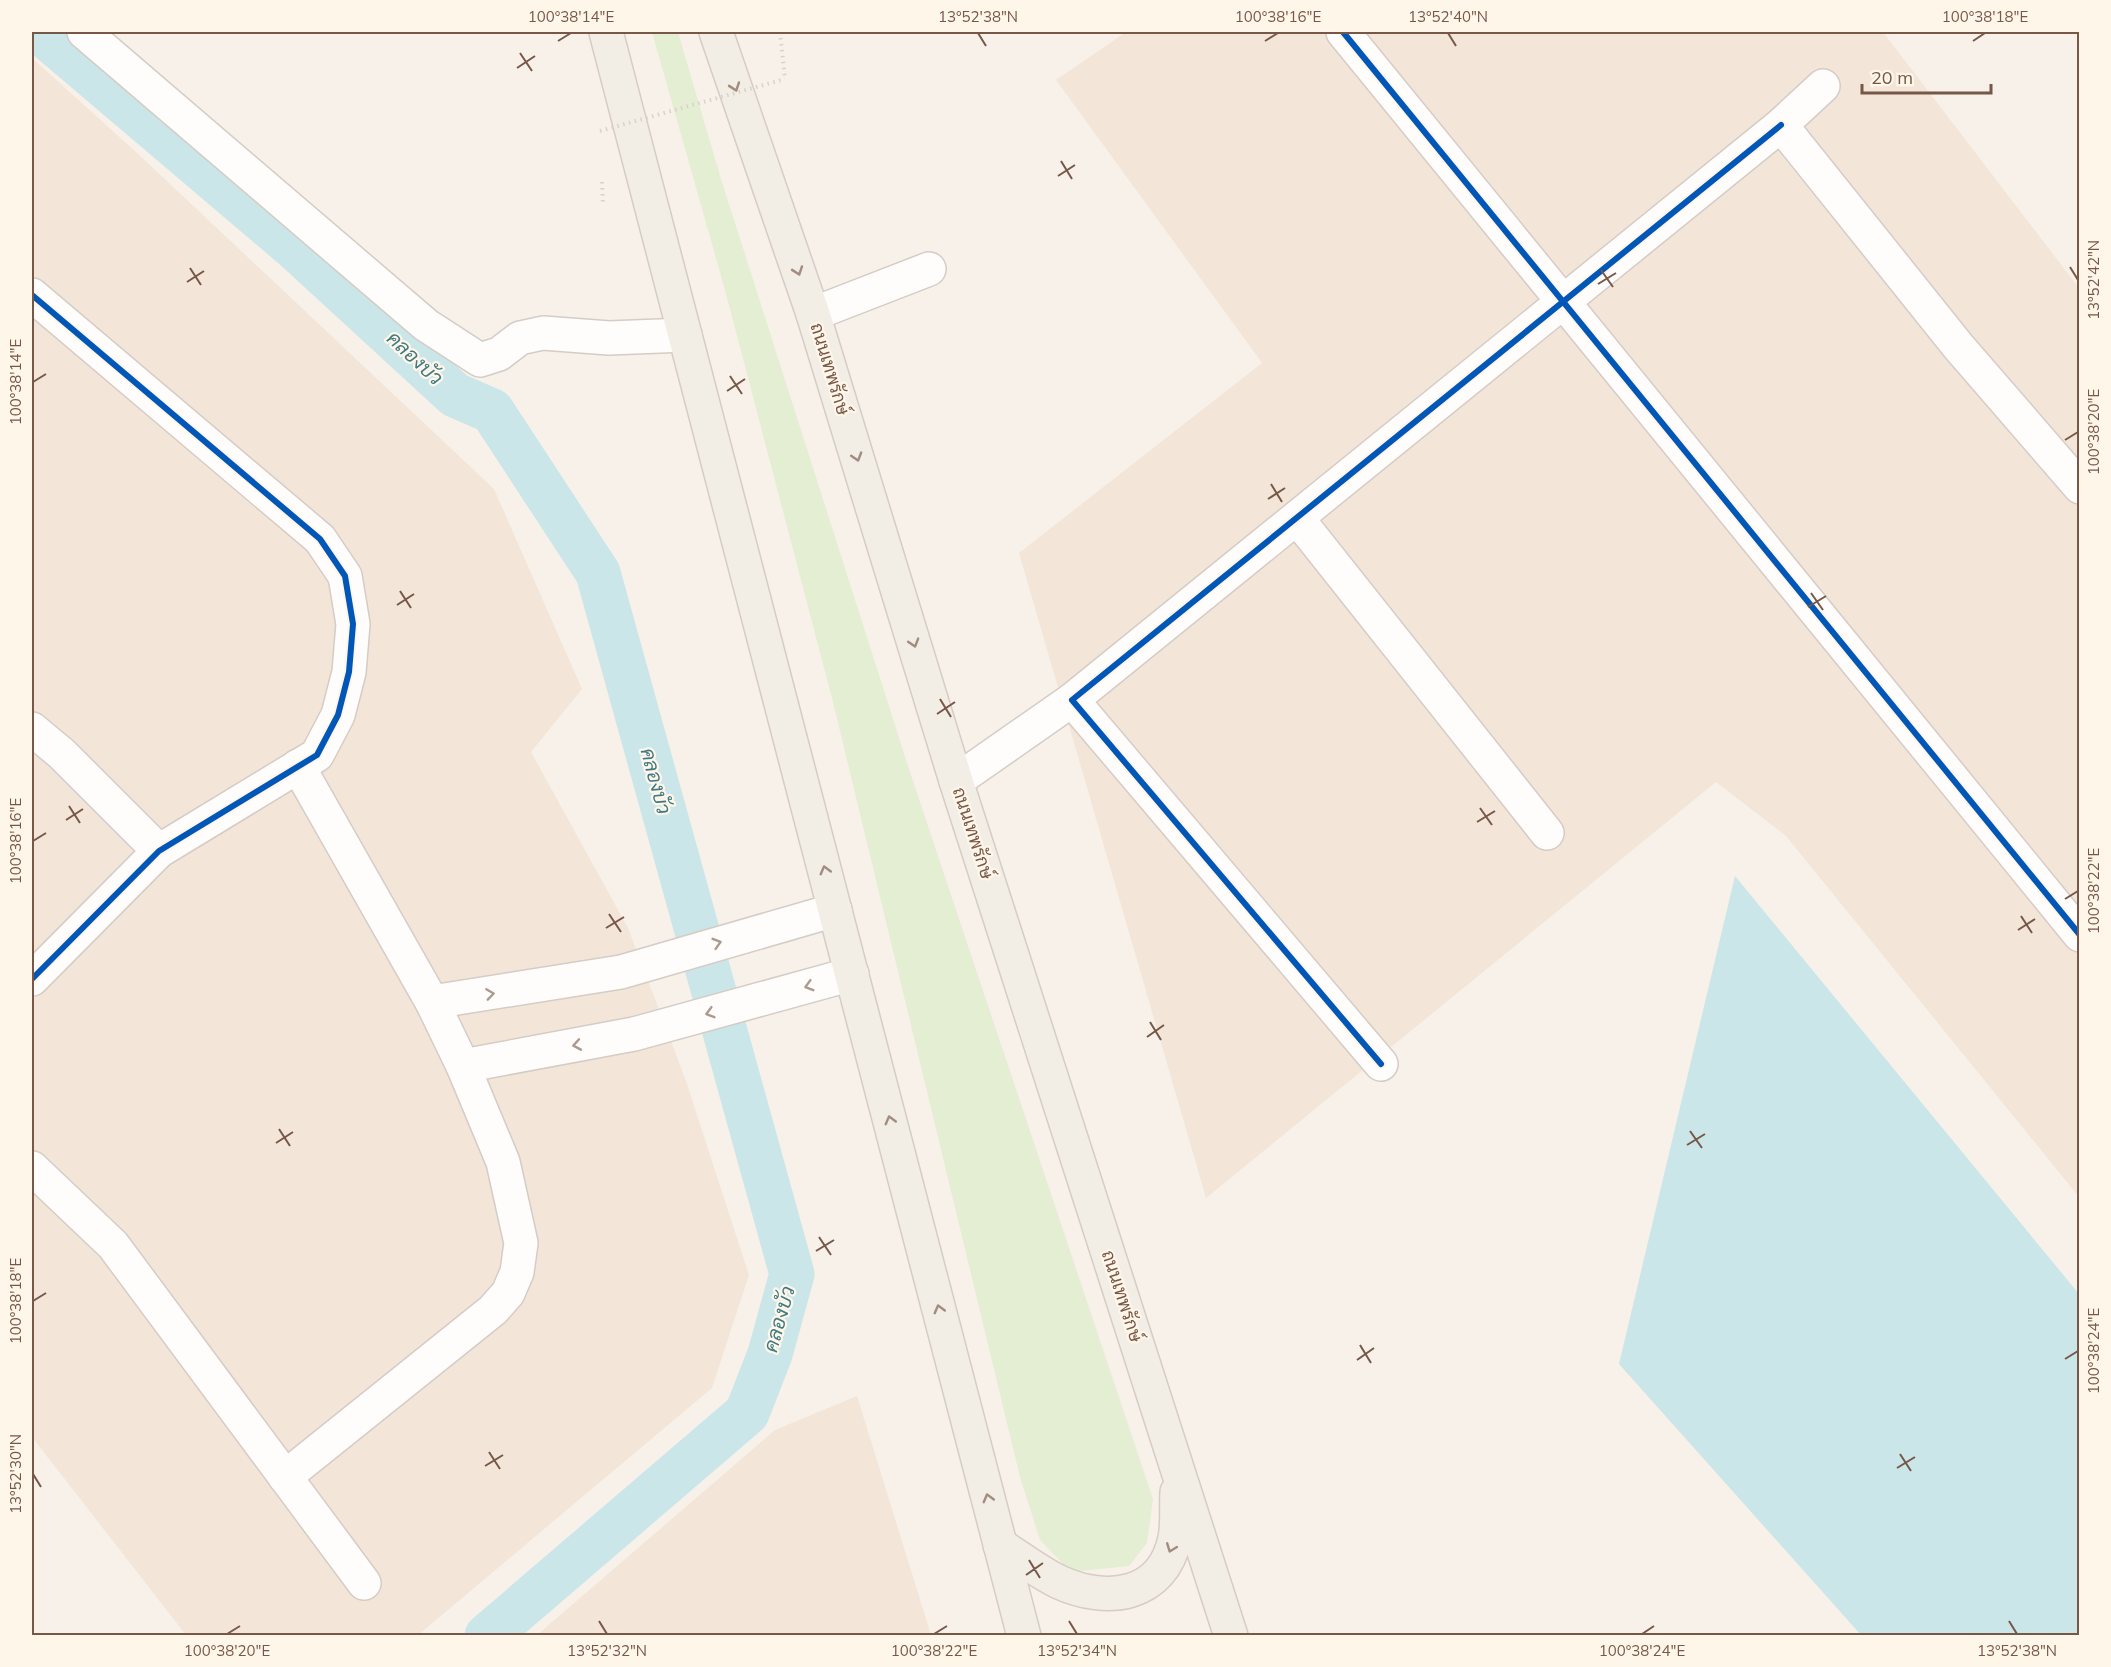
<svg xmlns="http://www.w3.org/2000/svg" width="2111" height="1667" font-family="Mulish,Sarabun,sans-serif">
<rect width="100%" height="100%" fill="#f7f1e9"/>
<g fill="#f3e6d9">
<polygon points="1126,32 1883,32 2079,288 2079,1197 1786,836 1716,782 1206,1198 1019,553 1262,363 1056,80"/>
<polygon points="32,58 136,152 494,489 582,689 531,752 628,928 686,1081 749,1275 712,1388 418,1635 186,1635 32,1437"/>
<polygon points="857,1396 931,1635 537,1635 775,1430"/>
</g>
<polygon fill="#e4eed3" points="652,32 678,32 721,179 908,766 1153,1499 1147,1543 1129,1566 1071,1572 1040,1540 1020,1477 833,702 725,290"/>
<polygon fill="#cae6e8" points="1735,876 2079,1294 2079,1635 1861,1635 1619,1364"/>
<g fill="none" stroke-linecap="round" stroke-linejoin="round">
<polyline stroke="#cae6e8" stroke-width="45" points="41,32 294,247 455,395 492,411 598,573 792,1274 770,1354 747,1413 487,1636"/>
<defs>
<g id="minor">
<polyline points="84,32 426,325 480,360 499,354 520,338 543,333 609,338 685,335"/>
<polyline points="1343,32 2080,935"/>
<polyline points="1823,86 1781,125 1958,346 2080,487"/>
<polyline points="32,295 320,539 345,576 353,624 349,672 338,715 317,755 159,851 32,979"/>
<polyline points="813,314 929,269"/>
<polyline points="1297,518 1547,833"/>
<polyline points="32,729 62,754 159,851"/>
<polyline points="956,781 1072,700"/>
<polyline points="432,1002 621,972 835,910"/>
<polyline points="1381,1064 1072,700 1781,125"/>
<polyline points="463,1066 634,1034 852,974"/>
<polyline points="32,1168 113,1245 364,1583"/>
<polyline points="285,1477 493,1310 508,1293 517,1272 521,1243 503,1162 463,1066 432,1002 298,766"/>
</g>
<g id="major">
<polyline points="606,32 1024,1636"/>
<polyline points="716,32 813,314 956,781 1231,1636"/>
<path d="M1000,1545C1019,1557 1038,1572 1059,1582C1107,1604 1163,1597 1175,1538C1178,1523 1176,1506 1177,1492"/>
</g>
</defs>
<use href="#minor" stroke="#d5ccc6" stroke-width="36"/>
<use href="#major" stroke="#d6ccc5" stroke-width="36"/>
<g stroke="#dad1cc" stroke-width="4" stroke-dasharray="1.5 4.5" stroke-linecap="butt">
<polyline points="780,32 785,79"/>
<polyline points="602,182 603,206"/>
</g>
<use href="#minor" stroke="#fefdfc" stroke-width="33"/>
<use href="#major" stroke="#f2ede5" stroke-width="33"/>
<polyline stroke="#dad1cc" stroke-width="4" stroke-dasharray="1.5 4.5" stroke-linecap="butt" points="600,131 785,79"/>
<defs>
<g id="cycleway">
<polyline points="1343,32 2080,935"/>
<polyline points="32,295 320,539 345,576 353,624 349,672 338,715 317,755 159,851 32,979"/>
<polyline points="1381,1064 1072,700 1781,125"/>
</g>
</defs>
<use href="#cycleway" stroke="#fff6ea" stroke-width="10"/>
<use href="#cycleway" stroke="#0057b8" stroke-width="6"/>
</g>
<defs><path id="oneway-chevron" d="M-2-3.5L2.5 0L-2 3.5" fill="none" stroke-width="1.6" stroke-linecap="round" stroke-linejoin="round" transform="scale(1.5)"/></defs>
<g stroke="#a18c7f">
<use href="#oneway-chevron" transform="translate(735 87) rotate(71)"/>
<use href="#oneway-chevron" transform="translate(798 271) rotate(71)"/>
<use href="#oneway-chevron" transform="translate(857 457) rotate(73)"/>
<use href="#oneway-chevron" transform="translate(914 643) rotate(73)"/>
<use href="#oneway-chevron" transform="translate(825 870) rotate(-105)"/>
<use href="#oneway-chevron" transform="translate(890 1120) rotate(-105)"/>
<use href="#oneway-chevron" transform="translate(939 1309) rotate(-105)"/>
<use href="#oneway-chevron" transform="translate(988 1498) rotate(-105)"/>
<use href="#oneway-chevron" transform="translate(1171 1548) rotate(111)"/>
</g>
<g stroke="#ac9990">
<use href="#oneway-chevron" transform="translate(717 943) rotate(-17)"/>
<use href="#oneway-chevron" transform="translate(809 986) rotate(164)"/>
<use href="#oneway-chevron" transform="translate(490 994) rotate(-8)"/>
<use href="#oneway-chevron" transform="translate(710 1013) rotate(164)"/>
<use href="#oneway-chevron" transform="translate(577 1045) rotate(170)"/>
</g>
<path fill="none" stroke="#765748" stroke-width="2" d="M978,33L986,46M1448,33L1456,46M558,41L571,33M1265,41L1278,33M1973,41L1985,33M520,53L532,71M517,68L535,56M1061,161L1072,179M1058,176L1075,165M2070,267L2078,280M190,268L201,285M1601,270L1613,287M187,282L204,271M1598,284L1616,273M730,376L742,394M33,382L46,374M727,391L745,379M2065,440L2078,432M1271,484L1282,502M1268,499L1285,488M400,591L411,608M1811,593L1823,610M397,605L414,594M1808,607L1826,596M940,699L951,717M937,714L955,702M69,806L80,823M1480,808L1492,825M66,820L83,809M1477,822L1495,811M33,841L46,833M2065,899L2078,891M609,914L621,932M2021,916L2032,933M606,928L624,917M2018,930L2035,919M1150,1022L1161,1040M1147,1037L1164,1025M279,1129L290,1146M1690,1131L1702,1148M276,1143L293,1132M1687,1145L1705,1134M819,1237L831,1255M816,1251L834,1240M33,1301L46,1293M1360,1345L1371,1363M2065,1359L2078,1351M1357,1360L1374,1348M489,1452L500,1469M1900,1454L1911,1471M485,1466L503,1455M1897,1468L1915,1457M33,1474L41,1487M1029,1560L1040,1578M1026,1575L1043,1563M599,1621L607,1634M1069,1621L1077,1634M2009,1621L2017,1634M227,1634L240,1626M934,1634L947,1626M1642,1634L1654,1626"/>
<g text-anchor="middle" stroke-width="4.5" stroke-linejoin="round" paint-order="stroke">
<g font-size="18" fill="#765748" stroke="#fff6ea">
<text transform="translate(830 369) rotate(73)" y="6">ถนนเทพรักษ์</text>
<text transform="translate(973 833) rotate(72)" y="6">ถนนเทพรักษ์</text>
<text transform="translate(1122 1296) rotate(72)" y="6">ถนนเทพรักษ์</text>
</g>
<g font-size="20" font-style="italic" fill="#3f7a83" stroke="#fff6ea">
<text transform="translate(415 358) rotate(43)" y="7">คลองบัว</text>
<text transform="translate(656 781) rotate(75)" y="7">คลองบัว</text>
<text transform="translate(779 1319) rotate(-74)" y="7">คลองบัว</text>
</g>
</g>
<rect width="2111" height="1667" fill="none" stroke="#fff6ea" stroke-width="66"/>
<path d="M1862 84v9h129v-9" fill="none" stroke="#765748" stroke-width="3"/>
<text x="1871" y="84" font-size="18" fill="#765748" stroke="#fff6ea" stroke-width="4.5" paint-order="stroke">20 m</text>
<rect x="33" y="33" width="2045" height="1601" fill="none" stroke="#765748" stroke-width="2"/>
<g font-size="15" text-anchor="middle" fill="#765748">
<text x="571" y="22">100°38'14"E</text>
<text x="978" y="22">13°52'38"N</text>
<text x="1278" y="22">100°38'16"E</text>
<text x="1448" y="22">13°52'40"N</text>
<text x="1985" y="22">100°38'18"E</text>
<text transform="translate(2094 280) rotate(-90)" y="5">13°52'42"N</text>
<text transform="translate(16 382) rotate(-90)" y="5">100°38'14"E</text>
<text transform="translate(2094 432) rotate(-90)" y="5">100°38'20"E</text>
<text transform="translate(16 841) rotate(-90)" y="5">100°38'16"E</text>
<text transform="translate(2094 891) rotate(-90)" y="5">100°38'22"E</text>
<text transform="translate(16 1301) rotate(-90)" y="5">100°38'18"E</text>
<text transform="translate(2094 1351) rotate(-90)" y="5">100°38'24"E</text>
<text transform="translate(16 1474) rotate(-90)" y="5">13°52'30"N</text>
<text x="227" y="1656">100°38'20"E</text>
<text x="607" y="1656">13°52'32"N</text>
<text x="934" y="1656">100°38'22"E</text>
<text x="1077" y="1656">13°52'34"N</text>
<text x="1642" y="1656">100°38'24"E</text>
<text x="2017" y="1656">13°52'38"N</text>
</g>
</svg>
